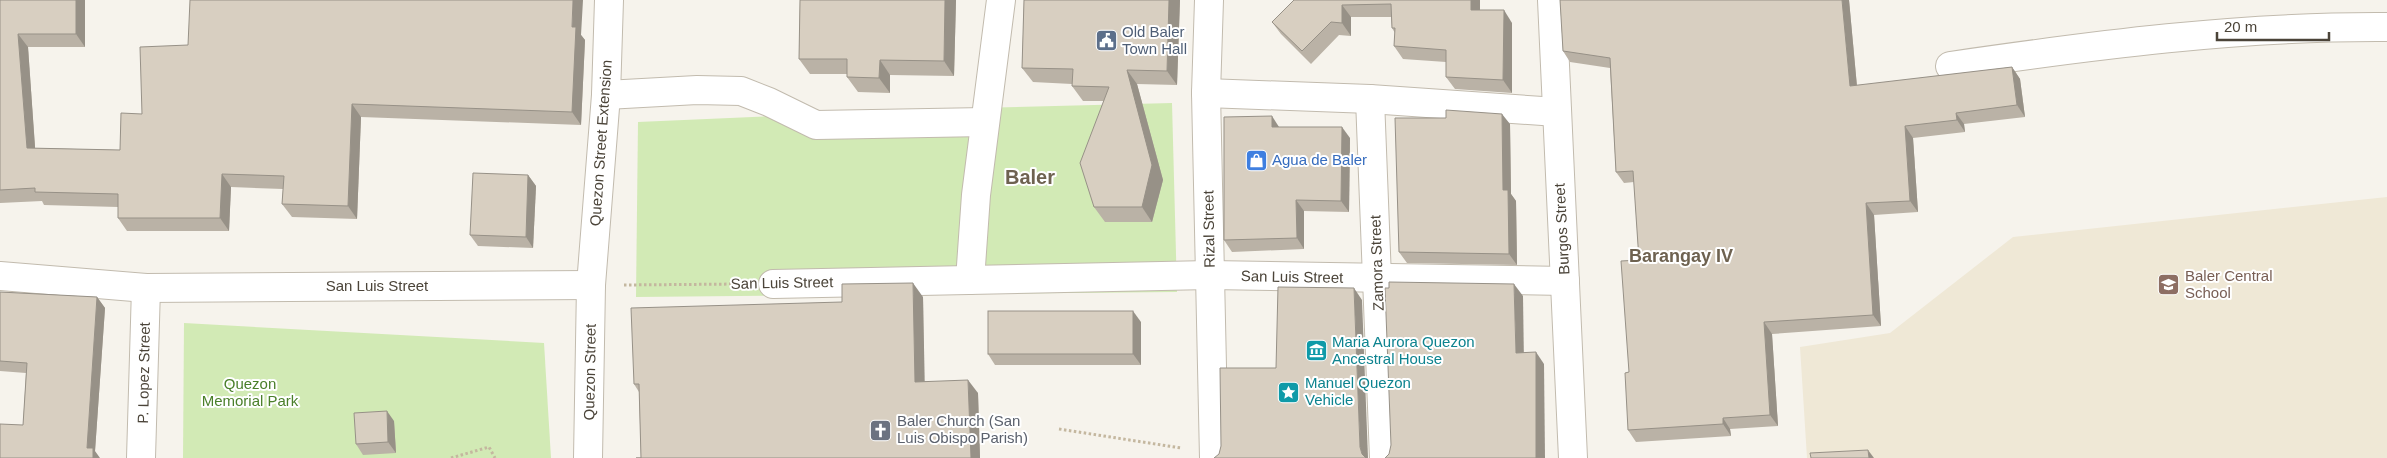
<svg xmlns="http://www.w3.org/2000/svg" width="2387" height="458" font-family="Helvetica,sans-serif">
<rect width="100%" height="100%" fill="#f6f3ec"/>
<polygon fill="#efe8d6" points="2387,197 2387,458 1807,458 1800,347 1890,333 2013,237"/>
<g fill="#d2eab5">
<polygon points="1172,103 1177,292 636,297 638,122 934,109"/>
<polygon points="184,323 544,343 551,458 183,458"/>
</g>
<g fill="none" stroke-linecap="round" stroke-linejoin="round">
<defs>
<g id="minor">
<polyline points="1209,0 1206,93 1214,458"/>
<polyline points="1552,0 1573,458"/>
<path d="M1950,66C2095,45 2240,26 2387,27"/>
<polyline points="1206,93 1370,99 1557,112"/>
<polyline points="606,95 697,90 741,91 769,102 816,125 985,122"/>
<polyline points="1370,99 1384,458"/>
<polyline points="0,276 146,288 591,285"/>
<polyline points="970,280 976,195 1001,0"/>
<polyline points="773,284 1210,275 1565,281"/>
<polyline points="141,458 146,288"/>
<polyline points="588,458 591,285 606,95 609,0"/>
</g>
</defs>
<use href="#minor" stroke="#c2bbae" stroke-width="30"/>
<g stroke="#c4b79f" stroke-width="3" stroke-dasharray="2.5 2.5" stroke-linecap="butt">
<polyline points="624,285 741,284"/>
<polyline points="1059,429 1181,448"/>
<polyline points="451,458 489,447 495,458"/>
</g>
<use href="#minor" stroke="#fff" stroke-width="28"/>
</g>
<g fill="#bab2a6">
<polygon points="0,0 85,0 85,47 28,47 35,148 120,150 142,114 581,35 585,40 581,125 361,117 357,219 292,217 282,204 283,189 231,187 229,231 127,231 118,218 118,207 44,205 42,201 0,203"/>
<polygon points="800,0 956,0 954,76 890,75 890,93 858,92 847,77 847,74 810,74 799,59"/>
<polygon points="1024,0 1180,0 1177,85 1137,84 1163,180 1152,222 1105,222 1094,207 1104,101 1083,101 1072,86 1072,84 1033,82 1022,68"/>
<polygon points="1294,0 1480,0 1480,10 1512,23 1512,93 1455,89 1446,77 1446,62 1403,59 1394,46 1395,33 1392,28 1391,17 1351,17 1351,36 1339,35 1311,64 1281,34 1272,22"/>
<polygon points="1560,0 1849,0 1857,86 2012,67 2020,79 2025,117 1964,124 1965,132 1913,138 1918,212 1874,215 1881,326 1772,334 1778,426 1730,429 1731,436 1636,442 1628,430 1629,372 1639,260 1634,182 1624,183 1616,172 1610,68 1570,62 1563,51"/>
<polygon points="1446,118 1510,124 1511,194 1516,201 1517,265 1407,263 1399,252"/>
<polygon points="1279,127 1350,138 1349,212 1304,211 1304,249 1232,252 1224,240"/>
<polygon points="528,175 536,186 533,248 478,246 470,235"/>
<polygon points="0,292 97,297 105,308 95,451 23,425 26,373 0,371"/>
<polygon points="923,297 924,381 978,393 980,458 636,458 641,458 639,392 634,384 842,302"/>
<polygon points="1141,322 1141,365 995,365 988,354"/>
<polygon points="394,421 396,453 363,455 356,444"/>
</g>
<g fill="#979187">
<polygon points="76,0 85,0 85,47 76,34"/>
<polygon points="573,0 583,0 581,35 585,40 581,125 572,112 572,27"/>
<polygon points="945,0 956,0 954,76 944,61"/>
<polygon points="1169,0 1180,0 1177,85 1167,71"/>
<polygon points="1471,0 1480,0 1480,22 1471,10"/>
<polygon points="1842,0 1849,0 1858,98 1850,86"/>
<polygon points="1342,5 1351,17 1351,36 1342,23"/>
<polygon points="1504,10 1512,23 1512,93 1503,80"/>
<polygon points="18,34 28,47 36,161 27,148"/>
<polygon points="880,60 890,75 890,93 879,78"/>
<polygon points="2012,67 2020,79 2025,117 2017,105"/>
<polygon points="1127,70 1137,84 1163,180 1152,222 1142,207"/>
<polygon points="352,104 361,117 357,219 348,206"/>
<polygon points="1956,113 1964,124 1965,132 1957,120"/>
<polygon points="1502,114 1510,124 1511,194 1516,201 1517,265 1509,254 1503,190"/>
<polygon points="1272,116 1279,127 1272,127"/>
<polygon points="1905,126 1913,138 1918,212 1910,201"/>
<polygon points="1342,127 1350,138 1349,212 1341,201"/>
<polygon points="222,174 231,187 229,231 220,218"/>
<polygon points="528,175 536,186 533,248 526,237"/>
<polygon points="1296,200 1304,211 1304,249 1297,238"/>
<polygon points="1866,203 1874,215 1881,326 1873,315"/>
<polygon points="913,283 923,297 925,396 915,382"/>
<polygon points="1514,284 1523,296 1524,365 1516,353"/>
<polygon points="1354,288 1362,300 1368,458 1365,458 1362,454 1360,447"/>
<polygon points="97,297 105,308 95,451 100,458 93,458 87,448"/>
<polygon points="1133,311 1141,322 1141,365 1133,354"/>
<polygon points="1764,322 1772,334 1778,426 1770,415"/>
<polygon points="1536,352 1544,364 1545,458 1536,458"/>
<polygon points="968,380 978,393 980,458 971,458"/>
<polygon points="387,411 394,421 396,453 388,442"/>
<polygon points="1723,418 1730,429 1731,436 1723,424"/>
<polygon points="1868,450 1874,458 1869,458"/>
</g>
<g fill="#d8cfc1" stroke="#979187">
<polygon points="0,0 76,0 76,34 18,34 27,148 120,150 121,113 142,114 140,47 188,45 190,0 573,0 572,27 576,27 572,112 352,104 348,206 282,204 284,176 222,174 220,218 118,218 118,194 35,192 35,188 0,190"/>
<polygon points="800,0 945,0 944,61 880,60 879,78 847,77 847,59 799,59"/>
<polygon points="1024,0 1169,0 1167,71 1127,70 1152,165 1142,207 1094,207 1080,163 1109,87 1072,86 1073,69 1022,68"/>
<polygon points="1294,0 1471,0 1471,10 1504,10 1503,80 1446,77 1446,50 1394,46 1395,28 1392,28 1391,4 1342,5 1342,23 1331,22 1302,51 1272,22"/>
<polygon points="1560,0 1842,0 1850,86 2012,67 2017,105 1956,113 1957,120 1905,126 1910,201 1866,203 1873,315 1764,322 1770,415 1723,418 1723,424 1628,430 1625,373 1629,372 1621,261 1639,260 1633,171 1616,172 1610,58 1563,51"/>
<polygon points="1446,110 1502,114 1503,190 1508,190 1509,254 1399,252 1395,118 1446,118"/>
<polygon points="1272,116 1272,127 1342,127 1341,201 1296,200 1297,238 1224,240 1224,117"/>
<polygon points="473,173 528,175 526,237 470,235"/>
<polygon points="1389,282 1514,284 1516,353 1536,352 1536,458 1385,458 1389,454 1391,445 1385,288 1389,288"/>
<polygon points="913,283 915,382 968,380 971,458 636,458 641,458 639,384 634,384 631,308 842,302 842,284"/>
<polygon points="1278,287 1354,288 1360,447 1362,454 1366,458 1214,458 1219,454 1221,446 1220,368 1276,368"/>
<polygon points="0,292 97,297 87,448 93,448 93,458 0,458 0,424 23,425 27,363 0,361"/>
<rect x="988" y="311" width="145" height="43"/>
<polygon points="387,411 388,442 356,444 354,413"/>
<polygon points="1868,450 1869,458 1811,458 1810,453"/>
</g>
<defs>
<symbol id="civic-square" viewBox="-11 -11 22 22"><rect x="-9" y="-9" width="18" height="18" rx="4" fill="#5c6f8a" stroke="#fff"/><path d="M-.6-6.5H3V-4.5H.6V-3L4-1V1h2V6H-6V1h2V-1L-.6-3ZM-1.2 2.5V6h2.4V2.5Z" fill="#fff"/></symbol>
<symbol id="shop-square" viewBox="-11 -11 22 22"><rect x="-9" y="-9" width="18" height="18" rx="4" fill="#3f7fe0" stroke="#fff"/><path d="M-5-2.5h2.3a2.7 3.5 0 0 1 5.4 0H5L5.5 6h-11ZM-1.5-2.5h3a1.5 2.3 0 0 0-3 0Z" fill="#fff"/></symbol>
<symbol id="school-square" viewBox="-11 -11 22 22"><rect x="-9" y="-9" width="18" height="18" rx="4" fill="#8d6e63" stroke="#fff"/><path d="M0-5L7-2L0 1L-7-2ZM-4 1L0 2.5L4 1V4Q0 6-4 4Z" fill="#fff"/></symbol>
<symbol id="museum-square" viewBox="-11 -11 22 22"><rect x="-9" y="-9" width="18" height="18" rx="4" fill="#0f9aa8" stroke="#fff"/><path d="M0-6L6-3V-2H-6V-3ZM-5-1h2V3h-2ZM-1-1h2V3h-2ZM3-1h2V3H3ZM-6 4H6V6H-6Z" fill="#fff"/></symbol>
<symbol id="sight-square" viewBox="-11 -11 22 22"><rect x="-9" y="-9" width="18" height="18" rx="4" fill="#0f9aa8" stroke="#fff"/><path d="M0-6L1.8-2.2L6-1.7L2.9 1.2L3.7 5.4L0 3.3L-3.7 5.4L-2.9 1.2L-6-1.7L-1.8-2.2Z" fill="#fff"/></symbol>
<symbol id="church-square" viewBox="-11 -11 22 22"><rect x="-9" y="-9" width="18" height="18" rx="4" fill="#6b7280" stroke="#fff"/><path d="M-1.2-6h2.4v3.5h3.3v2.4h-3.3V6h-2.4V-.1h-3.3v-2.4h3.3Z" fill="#fff"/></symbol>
</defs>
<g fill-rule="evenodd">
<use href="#civic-square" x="1094" y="28" width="25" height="25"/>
<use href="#shop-square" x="1244" y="148" width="25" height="25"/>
<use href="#school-square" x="2156" y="272" width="25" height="25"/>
<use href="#museum-square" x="1304" y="338" width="25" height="25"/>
<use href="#sight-square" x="1276" y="380" width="25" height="25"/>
<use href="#church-square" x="868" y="418" width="25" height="25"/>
</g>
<g text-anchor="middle" stroke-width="4" stroke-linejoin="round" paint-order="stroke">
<g font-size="15" fill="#4e5e75" stroke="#fff" text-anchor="start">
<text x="1122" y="37">Old Baler<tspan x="1122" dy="17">Town Hall</tspan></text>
</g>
<g font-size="15" fill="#4b4439" stroke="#fff">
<text transform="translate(601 143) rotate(-86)" y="5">Quezon Street Extension</text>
<text transform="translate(1209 229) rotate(-91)" y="5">Rizal Street</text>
<text transform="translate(1562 229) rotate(-93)" y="5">Burgos Street</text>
<text transform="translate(1377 263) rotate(-92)" y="5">Zamora Street</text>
<text transform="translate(1292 277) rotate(1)" y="5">San Luis Street</text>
<text transform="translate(782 283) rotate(-1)" y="5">San Luis Street</text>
<text x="377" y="291">San Luis Street</text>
<text transform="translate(590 372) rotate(-89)" y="5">Quezon Street</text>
<text transform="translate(144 373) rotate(-89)" y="5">P. Lopez Street</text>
</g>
<g font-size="15" fill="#366cbe" stroke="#fff" text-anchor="start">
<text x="1272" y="165">Agua de Baler</text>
</g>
<g font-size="15" fill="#785e54" stroke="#fff" text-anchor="start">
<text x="2185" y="281">Baler Central<tspan x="2185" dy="17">School</tspan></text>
</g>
<g font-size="15" fill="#0d838f" stroke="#fff" text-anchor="start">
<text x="1332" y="347">Maria Aurora Quezon<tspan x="1332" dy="17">Ancestral House</tspan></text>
<text x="1305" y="388">Manuel Quezon<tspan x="1305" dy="17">Vehicle</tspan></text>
</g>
<g font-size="15" fill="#4a7f2a" stroke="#fff">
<text x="250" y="389">Quezon<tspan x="250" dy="17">Memorial Park</tspan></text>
</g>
<g font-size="15" fill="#5b616d" stroke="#fff" text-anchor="start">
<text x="897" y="426">Baler Church (San<tspan x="897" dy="17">Luis Obispo Parish)</tspan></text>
</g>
<g font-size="18" font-weight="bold" fill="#6e6250" stroke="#fff">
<text x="1681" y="262">Barangay IV</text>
</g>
<g font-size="20" font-weight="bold" fill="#6e6250" stroke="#fff">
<text x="1030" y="184">Baler</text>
</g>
</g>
<path d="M2217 32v8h112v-8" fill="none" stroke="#4b4439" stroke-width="2.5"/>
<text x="2224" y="32" font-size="15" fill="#4b4439" stroke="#ffffff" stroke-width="4" paint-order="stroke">20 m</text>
</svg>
